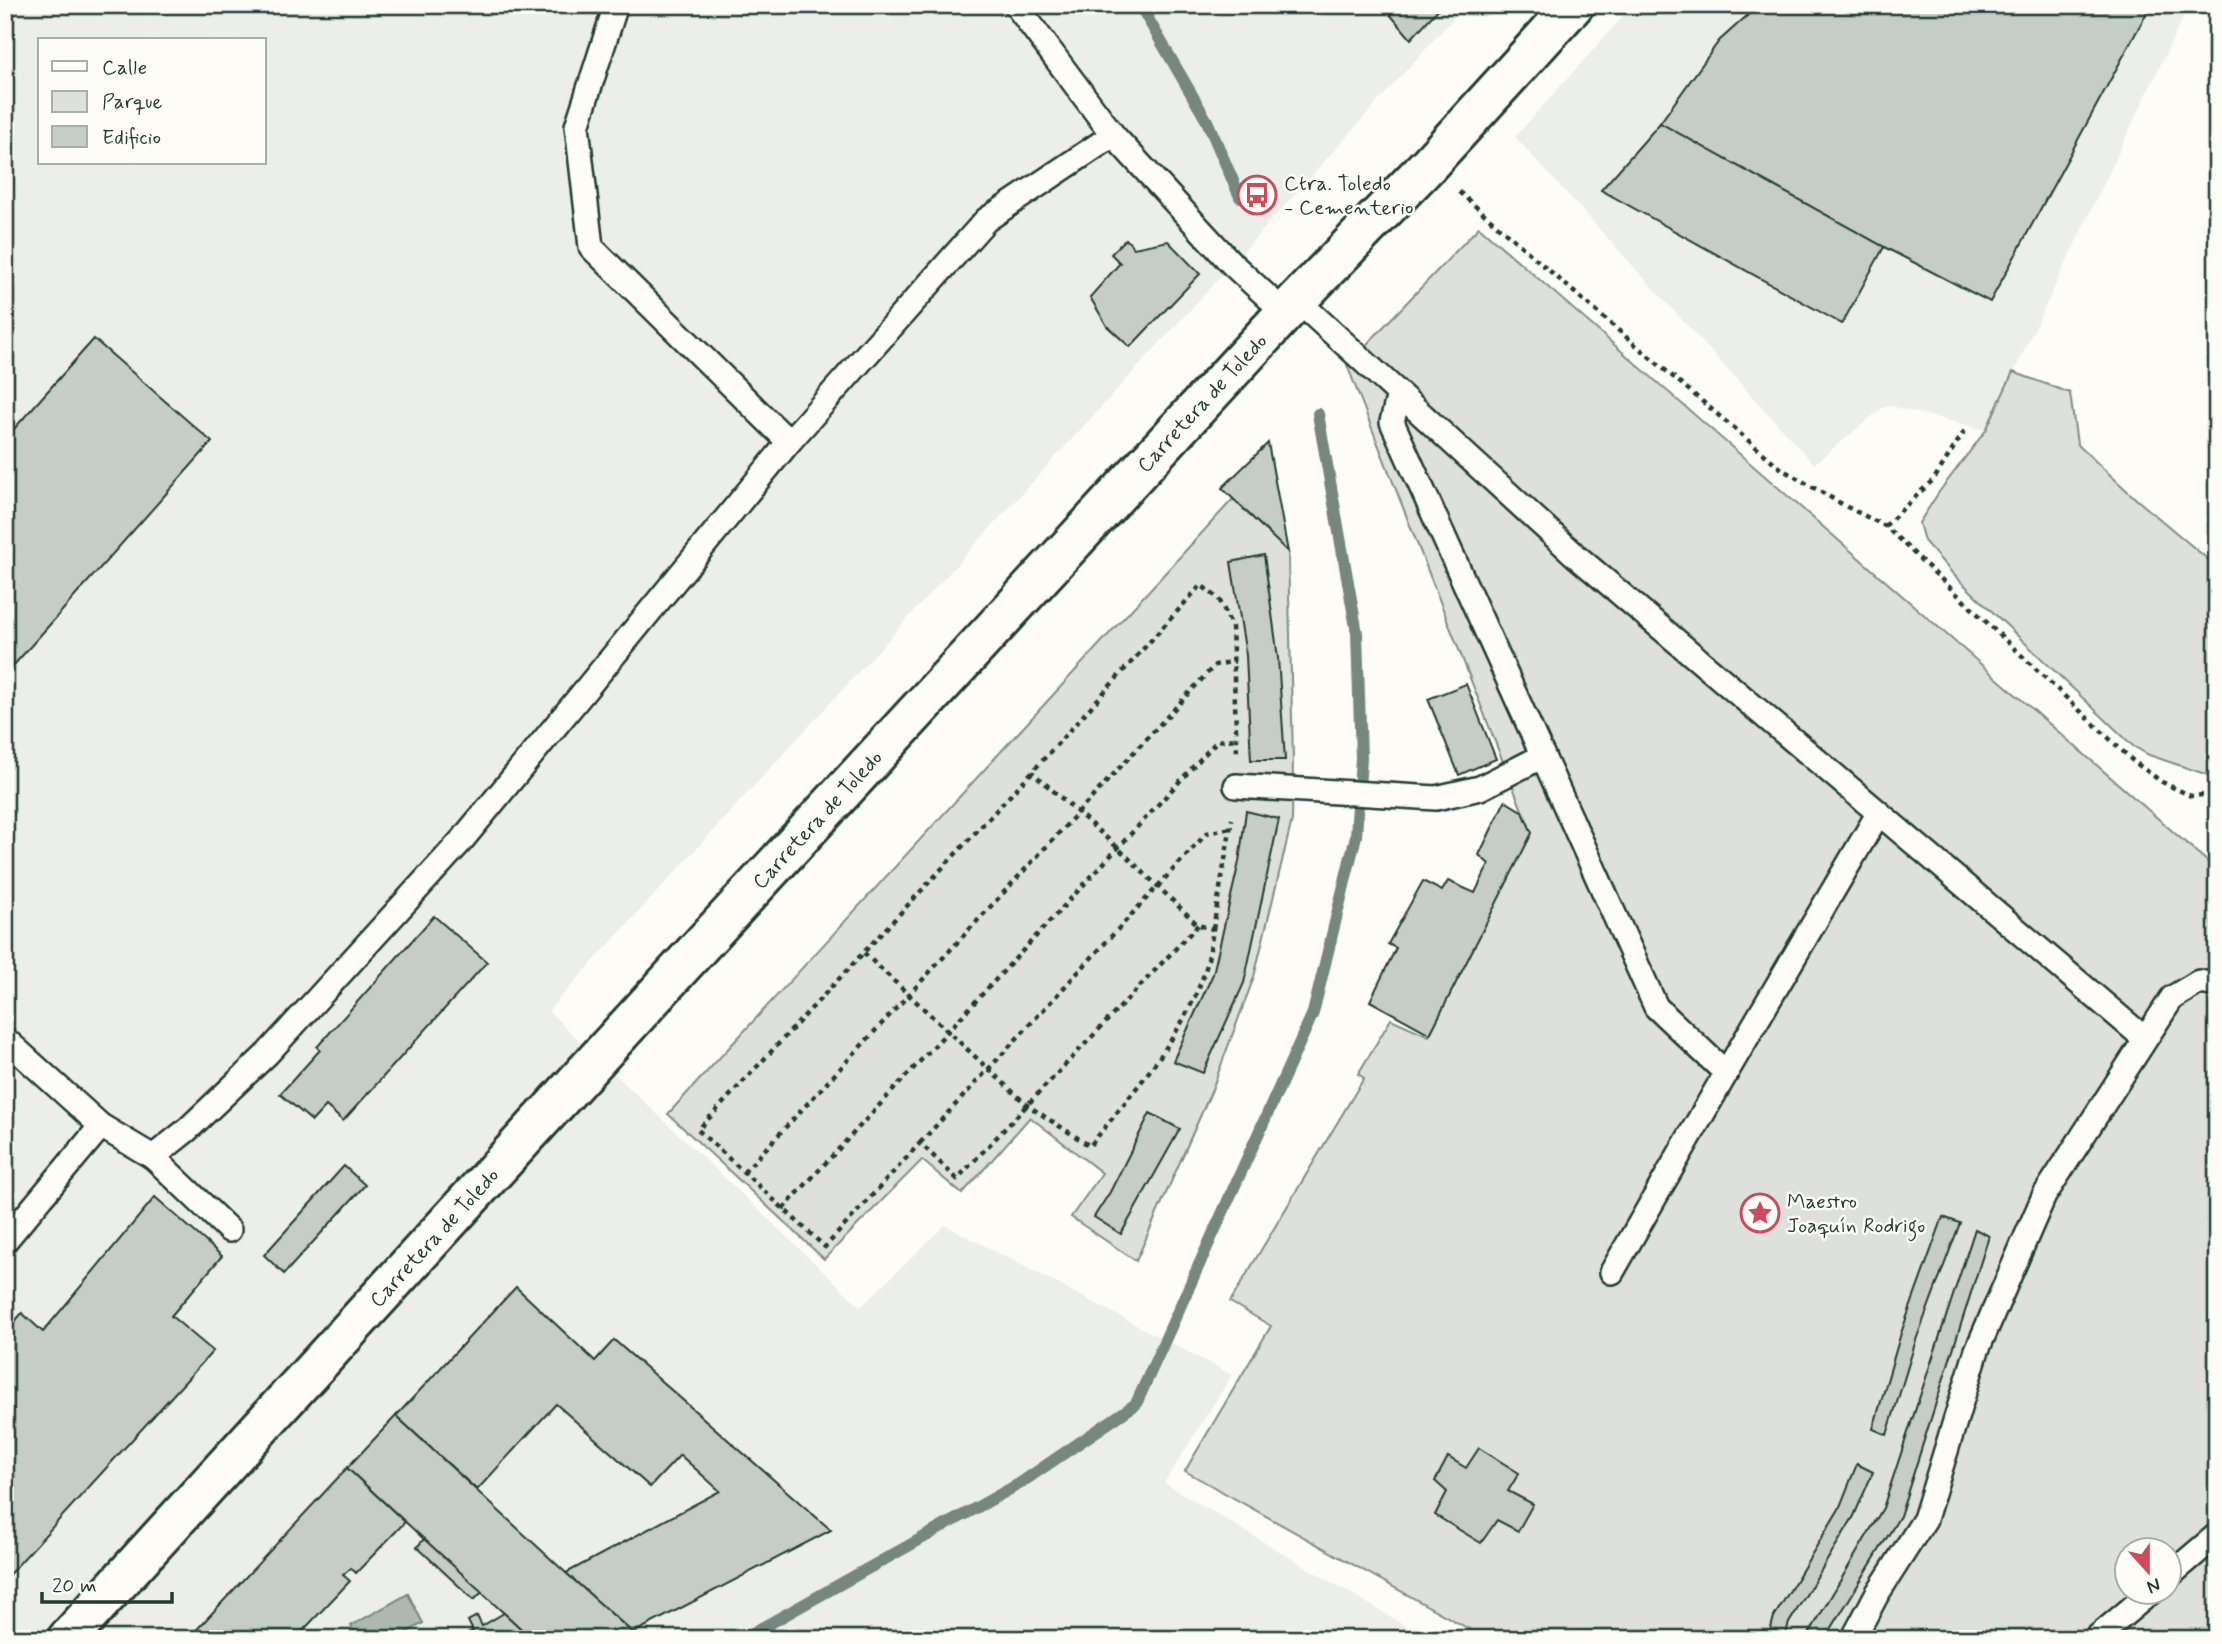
<svg xmlns="http://www.w3.org/2000/svg" width="2222" height="1644" font-family="Mynerve,sans-serif">
<rect width="100%" height="100%" fill="#fdfcf7"/>
<filter id="ink" filterUnits="userSpaceOnUse"><feTurbulence type="fractalNoise" baseFrequency=".0143" numOctaves="2"/><feDisplacementMap in="SourceGraphic" scale="14" xChannelSelector="R" yChannelSelector="G"/><feConvolveMatrix kernelMatrix="1 2 1 2 8 2 1 2 1" color-interpolation-filters="sRGB"/></filter>
<g filter="url(#ink)">
<g fill="#eceee9" fill-rule="evenodd">
<path d="M5,5H1465L1232,264L548,1011L861,1307L945,1225L1232,1375L1164,1483L1428,1639H5ZM40,40H264V163H40Z"/>
<polygon points="1633,5 2189,5 1986,430 1886,405 1814,464 1515,137"/>
</g>
<g fill="#dde0db" stroke="#7e8e88" stroke-width="2" fill-rule="evenodd">
<path d="M1479,227L2217,870V1639H1487L1185,1471L1271,1326L1230,1302L1364,1078L1358,1074L1391,1019L1429,1036L1531,833L1347,365ZM2128,1550H2170V1592H2128Z"/>
<polygon points="2013,372 2070,393 2077,444 2136,499 2217,567 2217,778 2149,755 2133,746 1954,575 1924,541 1919,523 1939,492 1986,430"/>
<polygon points="1233,499 1288,552 1293,759 1292,820 1254,977 1211,1092 1136,1261 1071,1217 1102,1173 1030,1117 962,1194 922,1160 824,1259 668,1114"/>
</g>
<polygon fill="#aeb8b1" stroke="#75877f" stroke-width="2" points="408,1594 423,1623 395,1639 358,1639 351,1626"/>
<g fill="none" stroke-linecap="round" stroke-linejoin="round">
<g stroke="#75877f" stroke-width="12">
<polyline points="1140,5 1207,121 1240,197"/>
<polyline points="742,1639 1019,1484 1136,1404 1313,1013 1356,836 1361,758 1357,633 1318,414"/>
</g>
</g>
<g fill="#c6cdc7" stroke="#1f3d34" stroke-width="2">
<polygon points="1382,5 1442,5 1411,39"/>
<polygon points="1759,5 2151,5 1990,302 1884,247 1660,123 1719,41"/>
<polygon points="1660,123 1884,247 1842,324 1601,190"/>
<polygon points="1126,239 1134,248 1168,241 1200,274 1130,347 1107,326 1090,297 1120,263 1111,254"/>
<polygon points="94,339 212,442 5,675 5,439"/>
<polygon points="1268,443 1288,552 1222,488"/>
<polygon points="1264,555 1278,658 1285,760 1251,760 1246,655 1231,562"/>
<polygon points="1466,684 1496,759 1459,775 1428,699"/>
<polygon points="1505,801 1523,812 1532,833 1430,1034 1370,1001 1396,948 1388,944 1423,881 1442,891 1448,881 1475,893 1489,864 1479,855"/>
<polygon points="1246,811 1279,819 1244,983 1203,1073 1173,1061 1213,974 1239,862"/>
<polygon points="434,916 487,962 343,1121 326,1106 312,1121 280,1094 320,1050 317,1047"/>
<polygon points="1150,1113 1180,1129 1121,1234 1094,1217 1110,1192"/>
<polygon points="344,1166 365,1185 284,1274 264,1255"/>
<polygon points="155,1197 222,1256 171,1316 213,1351 5,1579 5,1333 22,1313 43,1332"/>
<polygon points="1943,1217 1960,1223 1916,1340 1887,1435 1873,1429 1901,1333"/>
<polygon points="1975,1229 1989,1236 1900,1516 1825,1639 1806,1639 1883,1508"/>
<polygon points="516,1287 595,1361 614,1340 831,1530 633,1633 566,1573 720,1491 680,1455 650,1487 556,1404 477,1490 396,1416"/>
<polygon points="396,1416 566,1573 633,1633 622,1639 532,1639 347,1468"/>
<polygon points="1479,1448 1519,1473 1508,1491 1533,1504 1518,1531 1497,1520 1481,1543 1435,1515 1447,1492 1435,1481 1448,1457 1466,1468"/>
<polygon points="1857,1464 1873,1472 1854,1516 1789,1623 1784,1639 1768,1639 1774,1617 1839,1509"/>
<polygon points="347,1468 405,1522 356,1573 351,1568 343,1575 350,1581 295,1639 188,1639"/>
<polygon points="424,1539 482,1592 474,1600 417,1547"/>
<polygon points="504,1613 532,1639 458,1639 473,1631 468,1621 477,1616 482,1626"/>
</g>
<g fill="none" stroke-linecap="round" stroke-linejoin="round">
<defs>
<g id="service">
<polyline points="616,5 577,126 591,247 789,442"/>
<polyline points="1016,5 1113,135 1232,264 1285,313"/>
<polyline points="1297,300 1575,555 2144,1038"/>
<polyline points="1399,394 1392,422 1656,1007 1726,1073 1878,814"/>
<polyline points="1236,786 1436,798 1480,788 1543,756"/>
<polyline points="5,1039 101,1126 153,1157 229,1230"/>
<polyline points="153,1157 187,1130 267,1054 462,840 789,442 986,220 1113,135"/>
<polyline points="5,1241 101,1126"/>
<polyline points="1612,1272 1726,1073"/>
<polyline points="2170,1575 2217,1535"/>
<polyline points="1853,1639 1877,1594 1925,1519 1977,1350 2044,1196 2172,998 2199,982 2217,985"/>
<polyline points="2095,1639 2151,1592"/>
</g>
<g id="tertiary">
<path id="s1" d="M67,1639L703,943L1297,300L1429,164L1574,5"/>
</g>
</defs>
<use href="#service" stroke="#1f3d34" stroke-width="28"/>
<use href="#tertiary" stroke="#1f3d34" stroke-width="44"/>
<g stroke="#1f3d34" stroke-width="4.5" stroke-dasharray="5 5" stroke-linecap="butt">
<polyline points="1459,192 1605,319 1783,470 1847,507 1885,526 2133,761 2162,782 2191,796 2217,794"/>
<polyline points="1885,526 1934,479 1965,430"/>
<polyline points="1198,925 957,1179 920,1143 825,1247 698,1130 1032,772 1201,585 1219,599 1232,627 1237,754"/>
<polyline points="1213,929 1232,819"/>
<path d="M864,953L1027,1105L1090,1146C1132,1093 1183,1037 1205,971C1209,958 1211,943 1213,929L1198,925L1118,848L1032,772"/>
<polyline points="920,1143 1207,833 1231,828"/>
<polyline points="744,1172 1215,665 1235,661"/>
<polyline points="783,1209 1217,741 1237,739"/>
</g>
<use href="#service" stroke="#fdfcf7" stroke-width="23"/>
<use href="#tertiary" stroke="#fdfcf7" stroke-width="38"/>
</g>
</g>
<defs>
<symbol id="bus-ring" viewBox="-11 -11 22 22"><circle r="9.5" fill="#fdfcf7" stroke="#d1495b" stroke-width="1.5"/><path d="M-5-6H5V4H4V6H2V4H-2V6H-4V4H-5ZM-3.5-4V0h7V-4ZM-3.5 1.2v1.5H-2V1.2ZM2 1.2v1.5H3.5V1.2Z" fill="#d1495b"/></symbol>
<symbol id="sight-ring" viewBox="-11 -11 22 22"><circle r="9.5" fill="#fdfcf7" stroke="#d1495b" stroke-width="1.5"/><path d="M0-6L1.8-2.2L6-1.7L2.9 1.2L3.7 5.4L0 3.3L-3.7 5.4L-2.9 1.2L-6-1.7L-1.8-2.2Z" fill="#d1495b"/></symbol>
</defs>
<g fill-rule="evenodd">
<use href="#bus-ring" x="1235" y="173" width="44" height="44"/>
<use href="#sight-ring" x="1738" y="1191" width="44" height="44"/>
</g>
<g text-anchor="middle" stroke-width="5" stroke-linejoin="round" paint-order="stroke">
<g font-size="21" fill="#1f3d34" stroke="#fdfcf7" text-anchor="start">
<text x="1284" y="190">Ctra. Toledo<tspan x="1284" dy="24">- Cementerio</tspan></text>
<text x="1787" y="1208">Maestro<tspan x="1787" dy="24">Joaquín Rodrigo</tspan></text>
</g>
<g font-size="21" fill="#1f3d34" stroke="#fdfcf7">
<text dy="7" stroke="none"><textPath href="#s1" startOffset="1678">Carretera de Toledo</textPath></text>
<text dy="7" stroke="none"><textPath href="#s1" startOffset="1111">Carretera de Toledo</textPath></text>
<text dy="7" stroke="none"><textPath href="#s1" startOffset="544">Carretera de Toledo</textPath></text>
</g>
</g>
<rect width="2222" height="1644" fill="none" stroke="#fdfcf7" stroke-width="28"/>
<rect x="14" y="14" width="2194" height="1616" fill="none" stroke="#1f3d34" stroke-width="2.5" filter="url(#ink)"/>
<rect x="38" y="38" width="228" height="126" fill="#fdfcf7" stroke="#a4b0a9" stroke-width="2"/>
<rect x="52" y="61" width="35" height="10" fill="#fdfcf7" stroke="#a4b0a9" stroke-width="2"/>
<text x="102" y="74" font-size="21" fill="#1f3d34">Calle</text>
<rect x="52" y="91" width="35" height="21" fill="#dde0db" stroke="#a4b0a9" stroke-width="2"/>
<text x="102" y="108" font-size="21" fill="#1f3d34">Parque</text>
<rect x="52" y="126" width="35" height="21" fill="#c6cdc7" stroke="#a4b0a9" stroke-width="2"/>
<text x="102" y="144" font-size="21" fill="#1f3d34">Edificio</text>
<g transform="translate(2148 1571) rotate(159)"><circle r="33" fill="#fdfcf7" stroke="#a4b0a9" stroke-width="2"/>
<path d="M0-5L12 26L0 18L-12 26Z" fill="#d1495b"/>
<text y="-10" font-size="19" font-weight="bold" text-anchor="middle" fill="#1f3d34">N</text>
</g>
<path d="M42 1592v10h130v-10" fill="none" stroke="#1f3d34" stroke-width="3.5"/>
<text x="52" y="1592" font-size="21" fill="#1f3d34" stroke="#fdfcf7" stroke-width="5" paint-order="stroke">20 m</text>
</svg>
